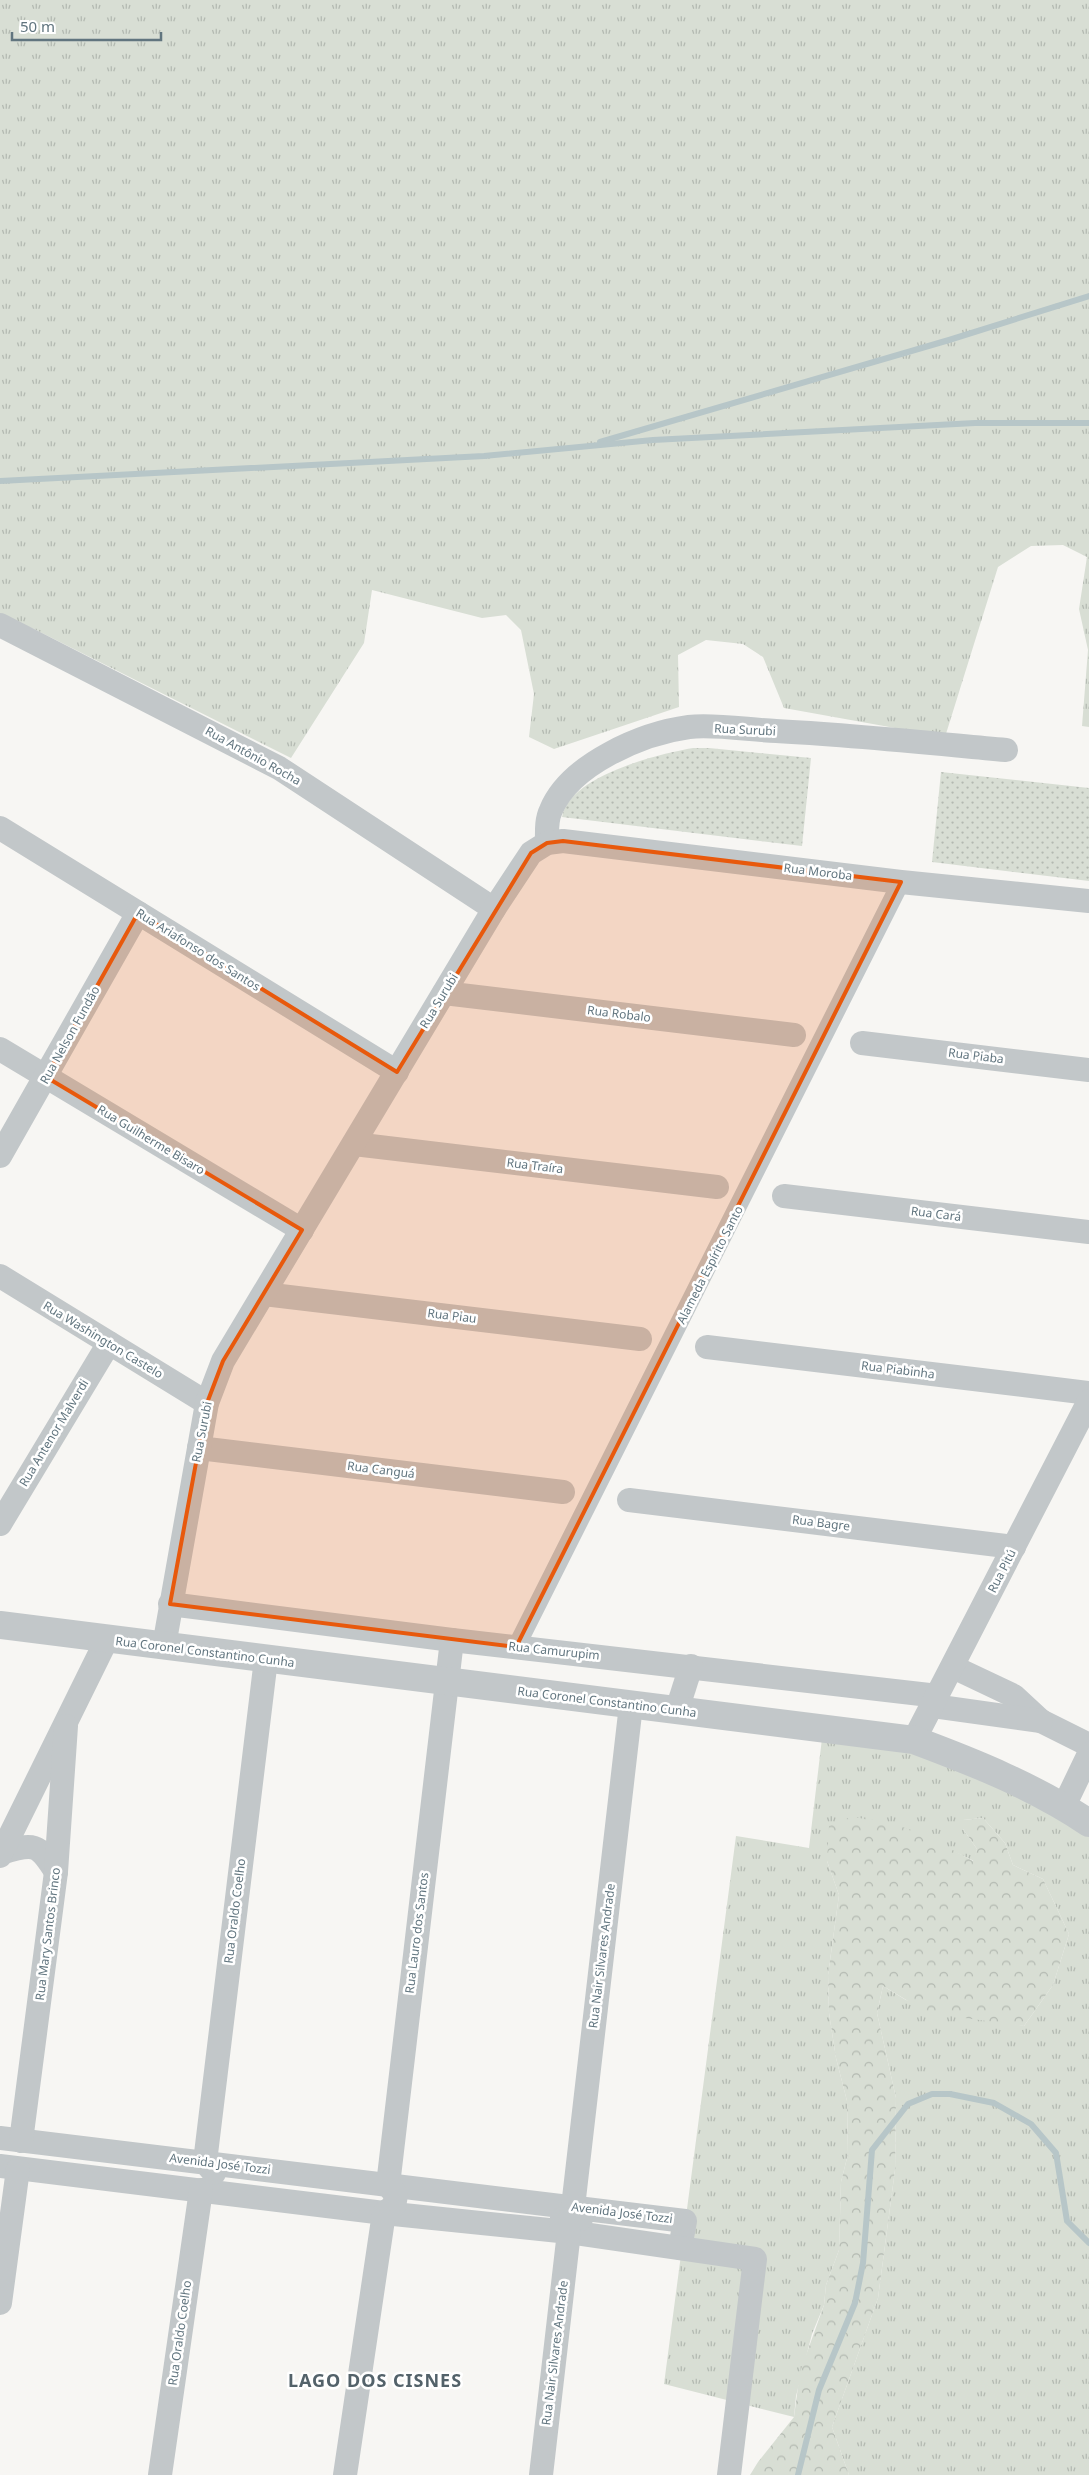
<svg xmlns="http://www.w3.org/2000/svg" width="1089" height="2475" font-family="'Noto Sans',sans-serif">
<defs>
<pattern id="grass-tufts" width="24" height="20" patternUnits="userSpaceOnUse" patternTransform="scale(1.25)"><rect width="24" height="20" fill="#d8ded4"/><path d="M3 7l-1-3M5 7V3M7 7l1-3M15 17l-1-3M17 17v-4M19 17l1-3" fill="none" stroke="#b3b9b1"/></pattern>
<pattern id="forest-crowns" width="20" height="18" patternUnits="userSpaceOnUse" patternTransform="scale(1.25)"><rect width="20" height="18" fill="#d8ded4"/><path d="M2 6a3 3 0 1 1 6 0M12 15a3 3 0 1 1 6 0" fill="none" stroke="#b3b9b1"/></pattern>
<pattern id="park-dots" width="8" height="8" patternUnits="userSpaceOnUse" patternTransform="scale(1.25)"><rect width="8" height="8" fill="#d8ded4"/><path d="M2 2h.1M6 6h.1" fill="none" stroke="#b3b9b1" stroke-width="1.8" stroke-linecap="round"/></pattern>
</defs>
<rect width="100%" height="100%" fill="#f7f6f3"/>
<g fill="url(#grass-tufts)">
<polygon points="0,0 1089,0 1089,727 1082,726 1088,650 1079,609 1087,557 1063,545 1031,546 998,567 945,737 784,708 763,657 743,644 706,640 678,655 679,707 554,749 529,737 534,694 521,630 506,615 482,618 372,590 364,643 291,758 34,629 0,616"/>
<polygon points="823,1730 933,1752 1031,1799 1089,1836 1089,2475 849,2475 832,2427 878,2298 895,2170 896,2098 877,2013 883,1986 906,2000 1024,2026 1053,1985 1069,1934 1043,1879 1013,1865 1005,1843 983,1818 963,1820 963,1829 977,1849 974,1861 953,1851 827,1861 839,1895 828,1975 829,2013 836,2058 847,2101 848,2154 841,2182 839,2250 826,2285 824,2305 812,2334 796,2396 794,2417 664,2384 736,1836 809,1848"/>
</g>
<polygon fill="url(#forest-crowns)" points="850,1817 884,1821 921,1833 973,1861 977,1849 963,1829 963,1820 983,1818 1005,1843 1013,1865 1043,1879 1069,1934 1053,1985 1024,2026 928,2013 883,1986 877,2013 896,2098 895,2170 878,2298 832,2427 849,2475 750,2475 758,2462 794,2417 800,2372 824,2305 826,2285 839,2250 841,2182 848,2154 847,2101 836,2058 829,2013 828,1975 839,1895 827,1861 829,1826"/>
<g fill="url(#park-dots)">
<path d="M693,748H709L811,758L802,846L562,817C569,776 658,754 693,748Z"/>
<polygon points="941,772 1089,788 1089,881 932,862"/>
</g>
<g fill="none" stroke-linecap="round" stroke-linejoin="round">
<g stroke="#b7c6c8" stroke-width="6">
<polyline points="600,442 949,340 1089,296"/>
<polyline points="0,481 484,456 653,440 975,423 1089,423"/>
<polyline points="798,2475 819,2390 855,2303 863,2263 872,2150 908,2104 932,2094 950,2094 994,2103 1031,2124 1056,2153 1067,2221 1089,2243"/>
</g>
<polyline stroke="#c2c7c9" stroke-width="18" points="516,1647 901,882"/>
<g stroke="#c2c7c9" stroke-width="24">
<polyline points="0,625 279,768 494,909"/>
<polyline points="0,828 397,1072"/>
<path d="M547,843C547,832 546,820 551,810C570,764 643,733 689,727C714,724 750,730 776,731C853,735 929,743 1006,750"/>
<polyline points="444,993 794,1035"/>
<polyline points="862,1043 1089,1070"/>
<polyline points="0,1049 302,1230"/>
<polyline points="354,1144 717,1187"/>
<polyline points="0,1156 138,913"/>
<polyline points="784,1196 1089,1232"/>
<polyline points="0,1276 207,1403"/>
<polyline points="264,1294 640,1339"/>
<polyline points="707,1347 1089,1393"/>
<polyline points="199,1448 563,1492"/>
<polyline points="629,1500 1014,1547"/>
<polyline points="0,1524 109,1343"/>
<polyline points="170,1604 452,1640 938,1696"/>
<polyline points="164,1646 207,1403 223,1361 494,909 531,853 547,843 563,841 901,882 1089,901"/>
<polyline points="953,1667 1014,1696 1041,1721 1089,1745"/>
<polyline points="933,1706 1041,1721"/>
<polyline points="677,1710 691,1666"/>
<polyline points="914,1740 1089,1401"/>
<polyline points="1064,1806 1089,1754"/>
<path d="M1,1853C34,1843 38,1843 56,1872"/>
<polyline points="0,1856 107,1639"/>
<polyline points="0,2138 685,2221 680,2248"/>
<polyline points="21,2141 56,1872 66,1726"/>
<polyline points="0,2166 384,2213 569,2232 755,2259 729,2475"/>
<polyline points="214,2173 205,2162 266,1659"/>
<polyline points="581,2219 573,2207 631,1705"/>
<polyline points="0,2303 18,2169"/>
<polyline points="160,2475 201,2190"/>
<polyline points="345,2475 384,2213 394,2206 396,2195 388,2185 452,1640"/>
<polyline points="541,2475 569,2232 561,2223 562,2219"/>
</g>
<path stroke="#c2c7c9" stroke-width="28" d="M0,1625L914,1740C976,1763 1035,1787 1089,1823"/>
</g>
<path fill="#e8590c" fill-opacity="0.2" stroke="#e8590c" stroke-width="4" stroke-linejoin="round" d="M563,841L901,882L516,1647L170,1604L207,1403L223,1361L302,1230L46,1077L138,913L397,1072L531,853L547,843Z"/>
<g text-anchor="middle" stroke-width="5" stroke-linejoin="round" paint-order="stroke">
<g font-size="12" fill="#61757f" stroke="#fff">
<text transform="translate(745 730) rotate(3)" y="4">Rua Surubi</text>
<text transform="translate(253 756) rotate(29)" y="4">Rua Antônio Rocha</text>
<text transform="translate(818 872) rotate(7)" y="4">Rua Moroba</text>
<text transform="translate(198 950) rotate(32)" y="4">Rua Ariafonso dos Santos</text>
<text transform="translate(439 1001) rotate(-59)" y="4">Rua Surubi</text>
<text transform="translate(619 1014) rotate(7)" y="4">Rua Robalo</text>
<text transform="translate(70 1035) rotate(-61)" y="4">Rua Nelson Fundão</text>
<text transform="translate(976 1056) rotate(7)" y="4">Rua Piaba</text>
<text transform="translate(151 1140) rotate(31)" y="4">Rua Guilherme Bisaro</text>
<text transform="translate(535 1166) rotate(7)" y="4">Rua Traíra</text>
<text transform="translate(936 1214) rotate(7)" y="4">Rua Cará</text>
<text transform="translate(710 1265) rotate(-63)" y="4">Alameda Espírito Santo</text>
<text transform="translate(452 1316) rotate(7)" y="4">Rua Piau</text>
<text transform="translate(103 1340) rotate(31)" y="4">Rua Washington Castelo</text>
<text transform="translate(898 1370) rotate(7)" y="4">Rua Piabinha</text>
<text transform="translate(202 1432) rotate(-79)" y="4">Rua Surubi</text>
<text transform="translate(54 1433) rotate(-59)" y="4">Rua Antenor Malverdi</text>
<text transform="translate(381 1470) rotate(7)" y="4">Rua Canguá</text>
<text transform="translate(821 1523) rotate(7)" y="4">Rua Bagre</text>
<text transform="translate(1002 1571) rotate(-63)" y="4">Rua Pitú</text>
<text transform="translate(554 1651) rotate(6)" y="4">Rua Camurupim</text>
<text transform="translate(205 1652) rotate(7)" y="4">Rua Coronel Constantino Cunha</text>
<text transform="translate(607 1702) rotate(7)" y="4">Rua Coronel Constantino Cunha</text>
<text transform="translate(235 1911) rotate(-83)" y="4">Rua Oraldo Coelho</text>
<text transform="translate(417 1933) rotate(-83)" y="4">Rua Lauro dos Santos</text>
<text transform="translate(48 1934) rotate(-83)" y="4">Rua Mary Santos Brinco</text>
<text transform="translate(602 1956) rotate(-83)" y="4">Rua Nair Silvares Andrade</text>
<text transform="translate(220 2164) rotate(7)" y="4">Avenida José Tozzi</text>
<text transform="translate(622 2213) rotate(7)" y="4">Avenida José Tozzi</text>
<text transform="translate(180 2333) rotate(-82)" y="4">Rua Oraldo Coelho</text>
<text transform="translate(555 2353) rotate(-83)" y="4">Rua Nair Silvares Andrade</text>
</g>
<g font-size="18" font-weight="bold" letter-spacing="1" fill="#53626a" stroke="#fff">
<text x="375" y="2387">LAGO DOS CISNES</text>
</g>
</g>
<path d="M12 32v8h149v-8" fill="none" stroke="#61757f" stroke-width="2.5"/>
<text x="20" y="32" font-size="15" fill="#61757f" stroke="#ffffff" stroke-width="4" paint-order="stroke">50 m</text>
</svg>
